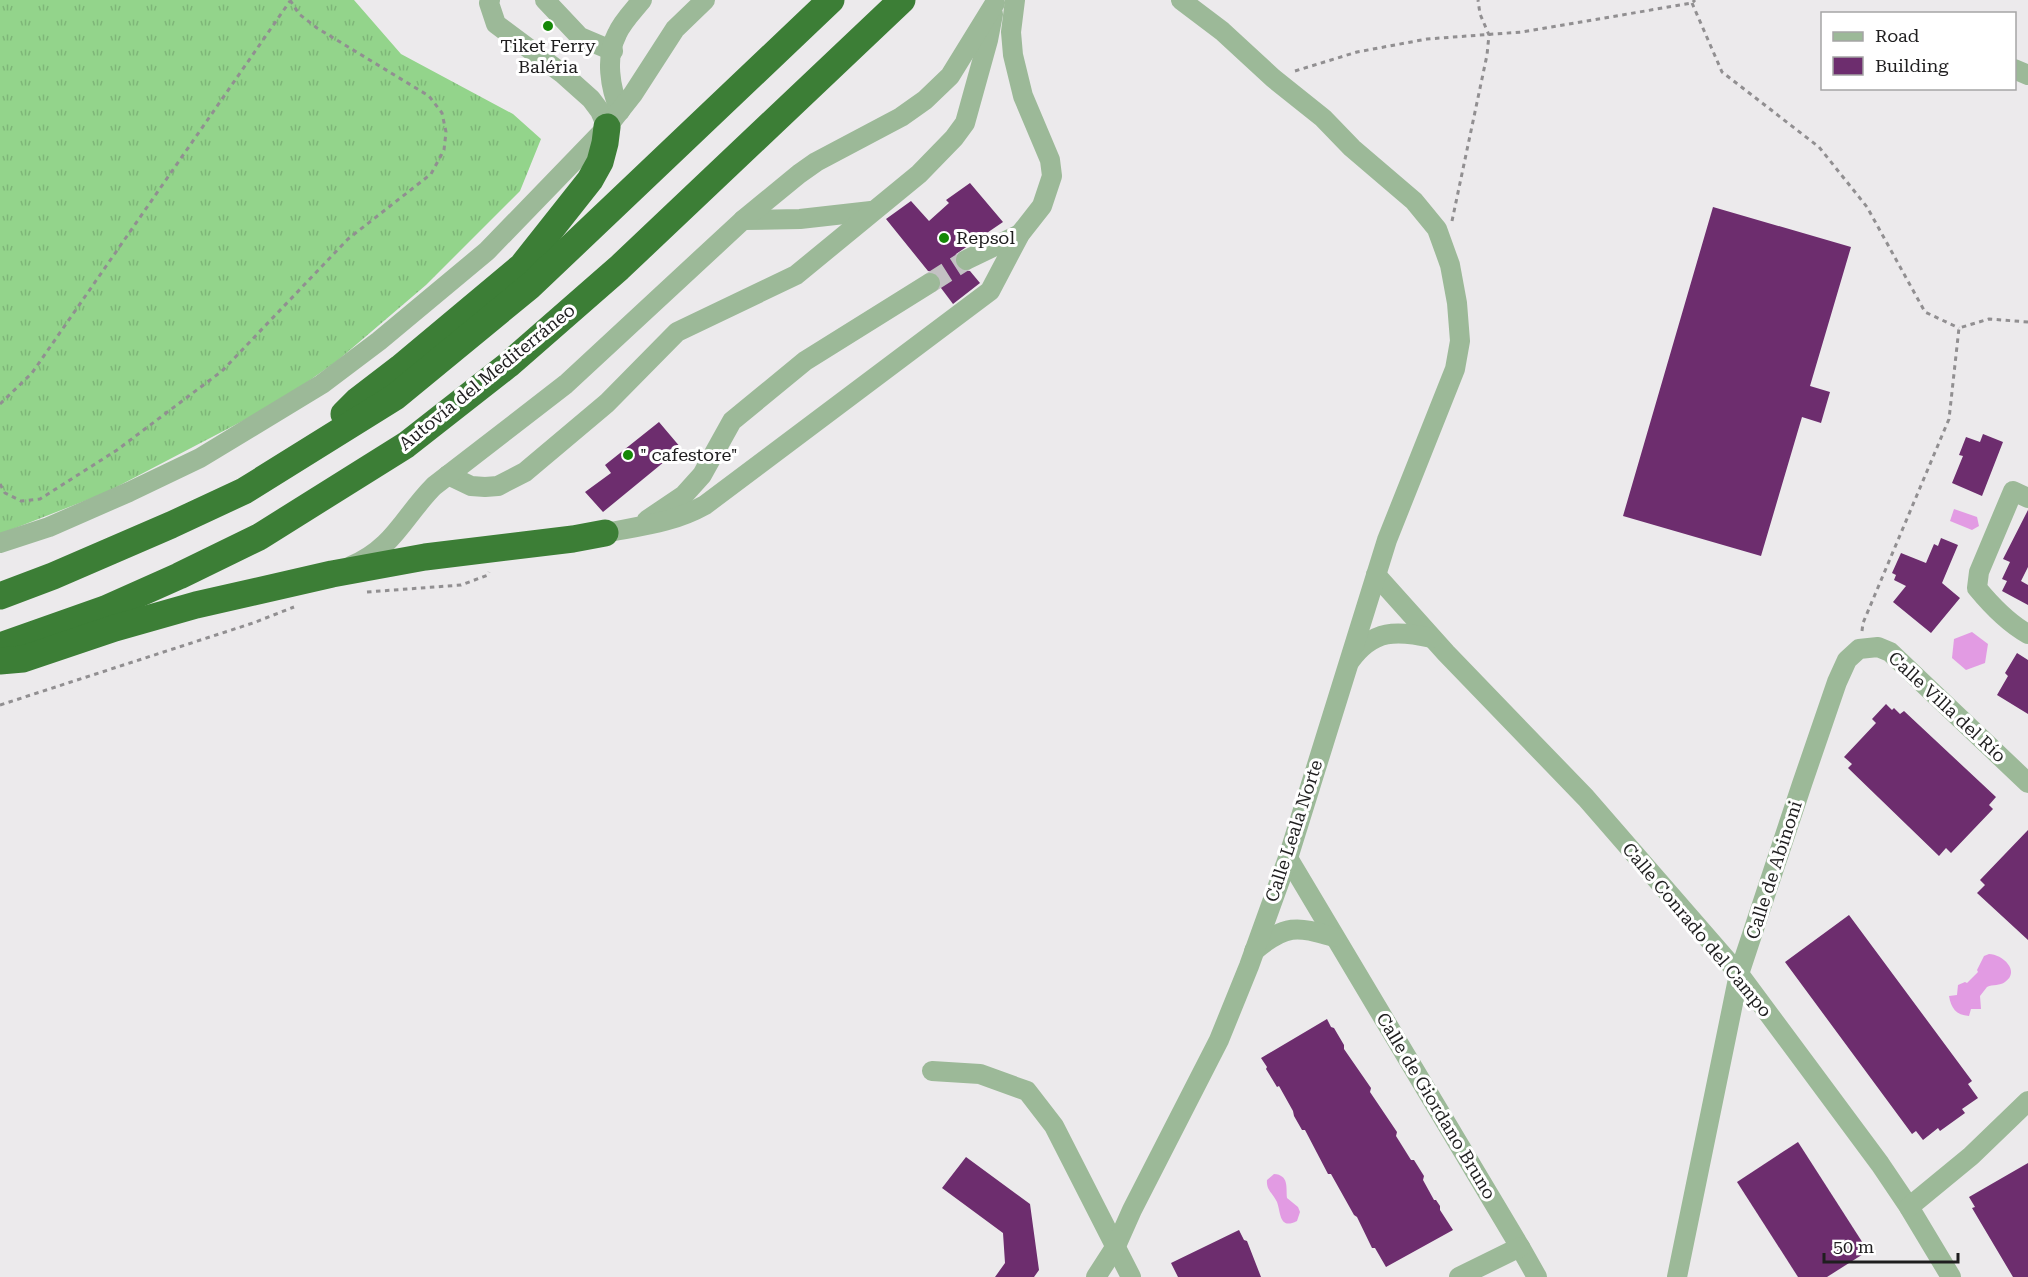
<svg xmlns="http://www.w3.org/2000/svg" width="2028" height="1277" font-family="'Roboto Serif',serif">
<defs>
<pattern id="grass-tufts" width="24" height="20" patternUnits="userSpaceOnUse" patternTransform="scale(1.5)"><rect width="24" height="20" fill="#93d48b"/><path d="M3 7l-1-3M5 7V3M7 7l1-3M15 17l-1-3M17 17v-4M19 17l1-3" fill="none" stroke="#7eb678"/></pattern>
</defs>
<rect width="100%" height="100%" fill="#eceaec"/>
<polygon fill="url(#grass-tufts)" points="0,0 354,0 401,54 513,114 541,139 520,191 426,285 337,361 279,402 105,493 0,534"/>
<g fill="#e29be3">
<polygon points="1954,509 1977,517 1979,526 1972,530 1950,521"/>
<polygon points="1972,632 1988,644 1985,663 1966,670 1952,658 1954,639"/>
<path d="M1989,954C2002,954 2021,971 2005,982C2000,986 1993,984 1987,987L1980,996L1981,1009H1971L1969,1016C1956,1015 1951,1008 1949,996L1957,995L1958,985L1965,982L1967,983L1978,972L1977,970L1984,956Z"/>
<path d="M1274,1174C1289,1175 1286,1187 1287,1198L1298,1207L1300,1212L1297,1221C1279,1230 1281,1213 1277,1202C1273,1193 1266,1190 1267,1180Z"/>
</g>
<g fill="#6d2d6e">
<polygon points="970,183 1003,222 956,254 954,260 956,266 960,270 970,271 980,283 953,304 941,288 942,282 940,276 935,272 928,271 886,219 911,201 929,221 949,203 946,200"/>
<polygon points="1713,207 1851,247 1810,386 1830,392 1821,423 1802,417 1761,556 1623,516"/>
<polygon points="659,422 681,448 603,512 585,492 611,473 605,465"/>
<polygon points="1983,434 2003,442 1982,496 1952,483 1963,456 1959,455 1966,437 1980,442"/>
<polygon points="2028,510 2028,567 2021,581 2028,585 2028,605 2002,591 2007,581 2002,579 2010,562 2003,559"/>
<polygon points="1941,538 1958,545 1942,583 1960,598 1931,633 1893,602 1906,586 1894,580 1896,575 1892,573 1901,553 1926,563 1934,544 1938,546"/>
<polygon points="2017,653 2028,660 2028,714 1997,695 2008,676 2005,673"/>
<polygon points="1886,704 1892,710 1894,708 1900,714 1904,711 1996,797 1989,805 1993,809 1951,853 1946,848 1939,856 1848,768 1852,764 1844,757 1876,723 1872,719"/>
<polygon points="2028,830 2028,940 1977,893 1985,885 1980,880"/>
<polygon points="1849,915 1972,1081 1968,1084 1978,1098 1962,1109 1965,1113 1940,1131 1938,1128 1923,1140 1916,1131 1912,1134 1785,962"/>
<polygon points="1327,1019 1331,1027 1334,1028 1344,1045 1344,1049 1371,1088 1370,1092 1397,1132 1396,1136 1411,1160 1414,1160 1424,1176 1423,1180 1434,1200 1436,1200 1440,1206 1440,1210 1453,1230 1386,1267 1375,1248 1372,1248 1357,1217 1354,1215 1331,1174 1328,1174 1305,1130 1302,1130 1294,1116 1293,1111 1279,1086 1277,1087 1266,1069 1267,1067 1261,1058"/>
<polygon points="1798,1142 1868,1251 1827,1277 1798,1277 1737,1182"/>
<polygon points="966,1157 1030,1204 1039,1270 1034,1277 995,1277 1005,1263 1003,1233 942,1188"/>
<polygon points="2028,1163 2028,1277 2013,1277 1972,1208 1975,1207 1969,1197"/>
<polygon points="1239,1230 1244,1240 1247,1241 1261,1277 1178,1277 1171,1263"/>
</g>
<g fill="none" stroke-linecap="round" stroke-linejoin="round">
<polyline stroke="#c3c1c3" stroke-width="20" stroke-dasharray="20 10" stroke-linecap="butt" points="930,283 966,260"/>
<g stroke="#918f91" stroke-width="3" stroke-dasharray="4.5 4.5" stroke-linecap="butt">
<polyline points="1692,3 1722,72 1819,147 1867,207 1925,312 1959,328"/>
<polyline points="1295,71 1357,52 1427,39 1522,32 1692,3 1695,0"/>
<polyline points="1452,221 1487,55 1489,35 1480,14 1478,0"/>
<polyline points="0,404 32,373 290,1"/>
<polyline points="0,484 5,493 21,501 40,499 117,450 222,371 348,239 431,174 444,150 446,132 442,113 429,96 317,28 299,14 290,0"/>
<polyline points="367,592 461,585 488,575 489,572"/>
<polyline points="1862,631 1863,623 1949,419 1959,328 1989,319 2028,322"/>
<polyline points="0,705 253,623 294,607"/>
</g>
<g stroke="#9cb998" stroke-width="20">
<polyline points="490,0 489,3 496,24 563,74 591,99 600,111 607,127"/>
<polyline points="545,0 580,37 613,51"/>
<polyline points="2014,69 2028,75"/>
<path d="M620,111C610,88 605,57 617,34C622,22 634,10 642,0"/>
<polyline points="743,220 800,219 871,211"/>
<polyline points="966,260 1020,234"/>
<polyline points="448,475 471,486 485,487 498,486 525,472 607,403 677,332 796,275 919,174 954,138 965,123 988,40 993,14"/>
<path d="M2028,498L2013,491L1979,572L1977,588C1991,605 2008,623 2028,634"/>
<polyline points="647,520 684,495 702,475 732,421 805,361 930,283"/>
<path d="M605,533C640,526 673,523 705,505L990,291L1020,234L1042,206L1052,176L1050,160L1023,96L1013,55L1011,32L1015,0"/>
<polyline points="0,543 49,527 129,492 200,458 322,384 379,341 487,251 607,127 633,94 675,29 705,0"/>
<path d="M351,566C394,548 404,516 434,486L566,384L743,220L799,174L816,162L901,117L925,100L950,76L995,3"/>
<polyline points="1376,575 1446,653 1586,798 1739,974 1880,1164 1909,1207 1951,1277"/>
<path d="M1350,661C1373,629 1397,630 1432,638"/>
<polyline points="1288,858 1520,1247 1537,1277"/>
<path d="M1254,951C1286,924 1296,926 1334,937"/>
<polyline points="932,1071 980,1074 1027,1091 1054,1126 1131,1277"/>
<polyline points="1909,1207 1971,1156 2028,1101"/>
<polyline points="1096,1277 1116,1246 1132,1210 1219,1040 1249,966 1288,858 1387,540 1455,369 1460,341 1457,303 1450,265 1437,229 1414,201 1352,148 1323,118 1273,78 1222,31 1181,0"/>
<polyline points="1459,1277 1520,1247"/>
<polyline points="1677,1277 1739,974 1802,784 1837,682 1847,660 1859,649 1878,647 1890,652 2028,783"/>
</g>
<g stroke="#3c7e36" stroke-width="27">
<polyline points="344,414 357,401 400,368 522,266 590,180 600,162 605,143 607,127"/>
<polyline points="0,596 53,576 171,525 244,491 395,397 530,286 831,0"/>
<polyline points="0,646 105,609 179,576 259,537 406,445 508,365 619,268 902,0"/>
<polyline points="0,661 23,659 115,628 196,605 332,574 425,557 573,539 605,533"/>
</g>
</g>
<g fill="#158807" stroke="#fff" stroke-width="2">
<circle cx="548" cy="26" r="6"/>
<circle cx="944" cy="238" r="6"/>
<circle cx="628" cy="455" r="6"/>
</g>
<g text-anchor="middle" stroke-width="6" stroke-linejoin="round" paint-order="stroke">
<g font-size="18" fill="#1f1e1f" stroke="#fff" text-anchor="start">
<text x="548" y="52" text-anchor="middle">Tiket Ferry<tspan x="548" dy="21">Baléria</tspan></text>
<text x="956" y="244">Repsol</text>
<text x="640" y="461">" cafestore"</text>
</g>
<g font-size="18" fill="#1f1e1f" stroke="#fff">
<text transform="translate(487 377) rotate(-39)" y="6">Autovía del Mediterráneo</text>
<text transform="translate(1947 707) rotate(43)" y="6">Calle Villa del Río</text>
<text transform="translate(1294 831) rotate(-72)" y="6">Calle Leala Norte</text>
<text transform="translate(1774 870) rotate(-72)" y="6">Calle de Abinoni</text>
<text transform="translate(1697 930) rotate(50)" y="6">Calle Conrado del Campo</text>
<text transform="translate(1436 1106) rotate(59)" y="6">Calle de Giordano Bruno</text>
</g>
</g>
<rect x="1821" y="12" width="195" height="78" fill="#ffffff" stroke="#a5a5a5" stroke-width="1.5"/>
<rect x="1833" y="32" width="30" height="9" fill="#9cb998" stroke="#a5a5a5" stroke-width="1.5"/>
<text x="1875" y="42" font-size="18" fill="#1f1e1f">Road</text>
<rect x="1833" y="57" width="30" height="18" fill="#6d2d6e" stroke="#a5a5a5" stroke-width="1.5"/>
<text x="1875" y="72" font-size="18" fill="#1f1e1f">Building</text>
<path d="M1824 1253v9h134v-9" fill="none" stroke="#1f1e1f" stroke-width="3"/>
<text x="1833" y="1253" font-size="18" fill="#1f1e1f" stroke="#ffffff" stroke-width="4.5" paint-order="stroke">50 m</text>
</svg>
